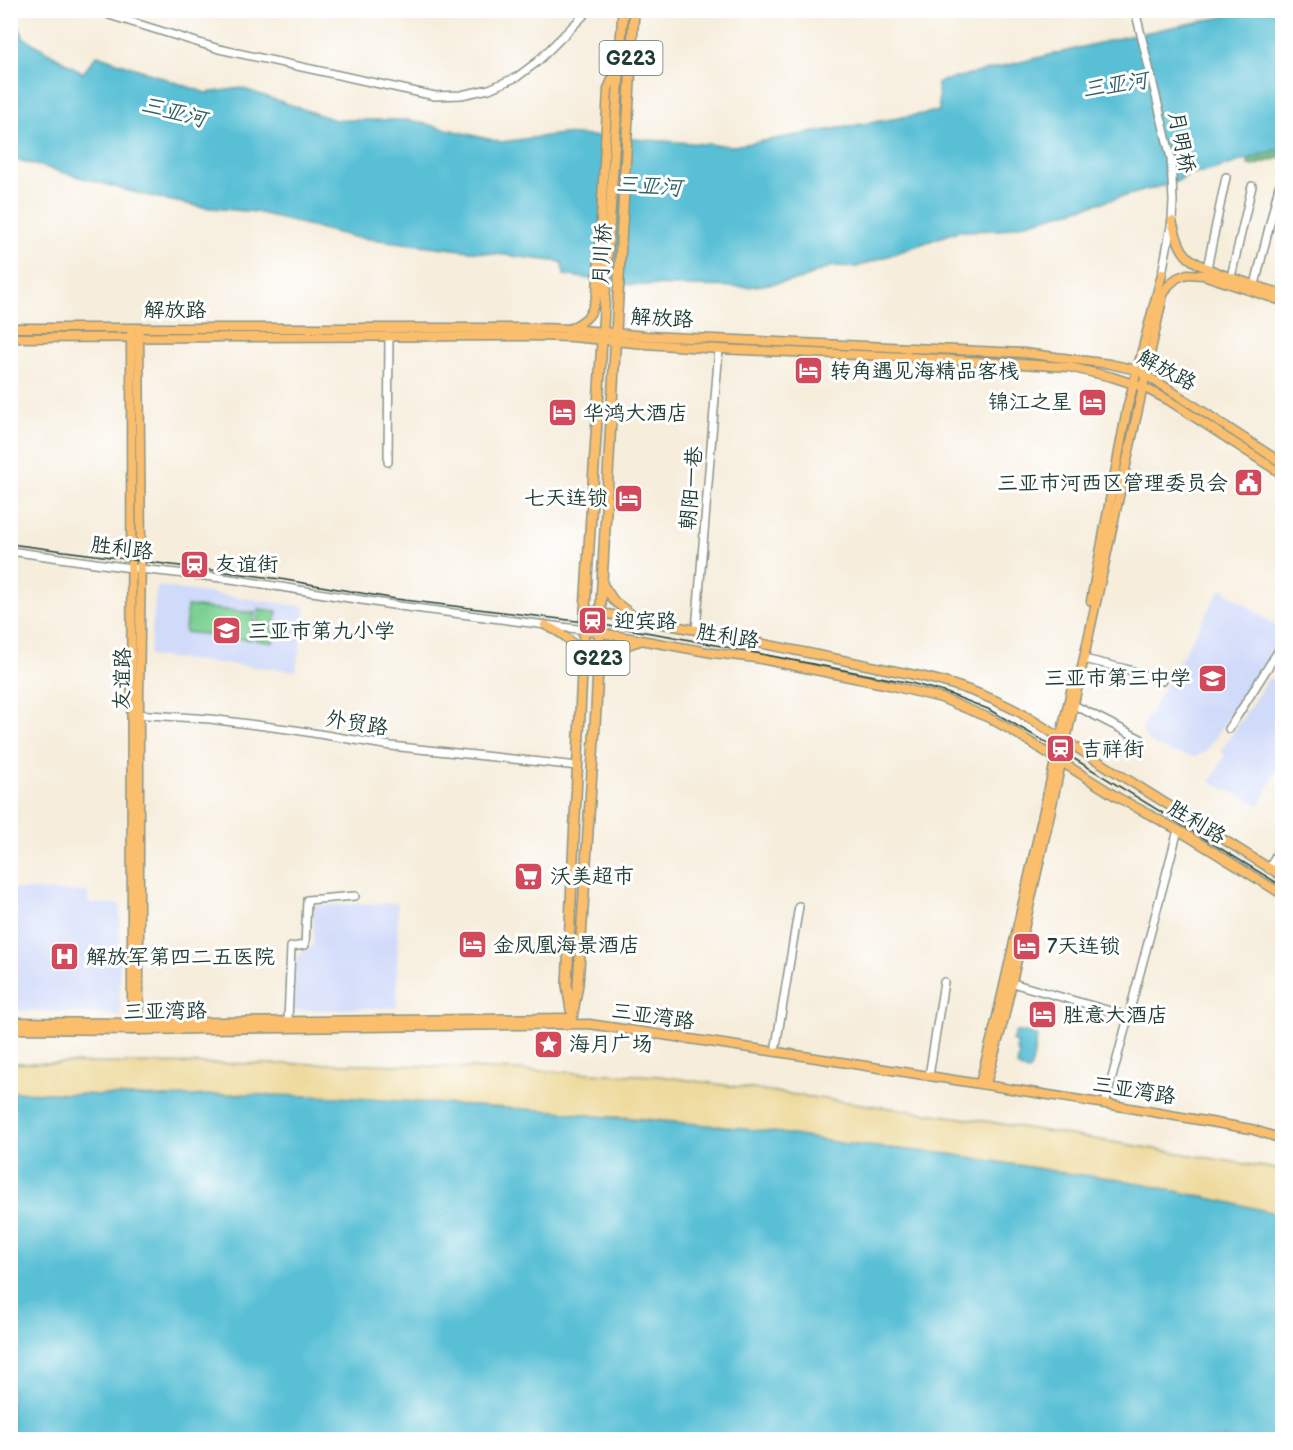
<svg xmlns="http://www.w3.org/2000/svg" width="1293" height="1450" font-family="'Balsamiq Sans','LXGW WenKai TC',sans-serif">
<rect width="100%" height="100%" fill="#fff"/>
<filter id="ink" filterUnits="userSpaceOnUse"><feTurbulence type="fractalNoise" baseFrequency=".0167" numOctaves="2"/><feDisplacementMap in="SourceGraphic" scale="12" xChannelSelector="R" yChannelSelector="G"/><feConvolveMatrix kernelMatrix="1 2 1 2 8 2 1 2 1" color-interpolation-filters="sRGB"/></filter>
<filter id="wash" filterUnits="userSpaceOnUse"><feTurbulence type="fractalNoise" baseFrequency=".008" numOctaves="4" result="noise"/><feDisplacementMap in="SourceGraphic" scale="24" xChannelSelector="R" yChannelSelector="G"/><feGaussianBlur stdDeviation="1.35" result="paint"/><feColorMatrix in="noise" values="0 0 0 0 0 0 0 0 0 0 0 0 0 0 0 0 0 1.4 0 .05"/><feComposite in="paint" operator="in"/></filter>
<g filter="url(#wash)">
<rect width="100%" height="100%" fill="#f6eddb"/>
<g fill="#d0daf9">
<polygon points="157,586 306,607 296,671 149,656"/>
<polygon points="1221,588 1282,630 1282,636 1206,752 1195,757 1170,752 1155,745 1147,739 1142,730 1145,721"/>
<polygon points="1269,678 1282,686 1282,758 1260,805 1210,782 1225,756 1221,751"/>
<polygon points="11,889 87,892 89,903 120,904 120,1015 11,1010"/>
<polygon points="398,903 397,1007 294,1011 295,960 301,953 312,947 314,935 313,905"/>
</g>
<g fill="#7dd093" stroke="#4e8664" stroke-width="1.5">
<polygon points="187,606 255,613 251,640 185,632"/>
<polygon points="259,609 277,611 273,643 255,640"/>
</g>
<polygon fill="#66b27d" stroke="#427858" stroke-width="1.5" points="1282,144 1282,157 1253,166 1248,165 1248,159"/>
<polygon fill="#eeda9e" stroke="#868c69" stroke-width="1.5" points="11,1063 371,1064 659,1076 984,1121 1282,1170 1282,1215 1241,1205 1118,1179 1072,1174 949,1154 846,1144 774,1132 626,1117 605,1117 555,1111 236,1094 166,1097 11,1092"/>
<g fill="#58bfd5" stroke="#3c7e84" stroke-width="1.5">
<polygon points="11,11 24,38 83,73 97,55 206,93 241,88 335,120 409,120 501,142 562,134 734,146 939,111 938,82 1124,37 1252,11 1282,11 1282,148 1209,171 1189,174 1176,182 1001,230 958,231 857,267 832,266 799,280 748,287 633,285 564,275 562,262 353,237 256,212 201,207 144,195 11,158"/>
<path d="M1016,1032H1023L1038,1037C1032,1048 1036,1061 1029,1071L1023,1070L1017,1066L1019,1055L1016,1048L1018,1044L1012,1041Z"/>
<polygon points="11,1092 166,1097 236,1094 339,1097 555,1111 605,1117 698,1124 774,1132 846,1144 949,1154 1072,1174 1118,1179 1241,1205 1282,1215 1282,1439 11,1439"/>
</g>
</g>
<g filter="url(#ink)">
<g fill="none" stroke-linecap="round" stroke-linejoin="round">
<defs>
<g id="minor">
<polyline points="1135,10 1171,158 1173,201 1172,221 1162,274"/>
<polyline points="109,15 219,49 435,96 461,95 489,89 517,77 537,62 589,10"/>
<polyline points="1207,268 1226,177"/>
<polyline points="1231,277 1252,186"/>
<polyline points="1255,285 1279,186"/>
<polyline points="388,462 389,336"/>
<polyline points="10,551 131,568 231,579 399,606 585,630"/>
<polyline points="696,630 719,349"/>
<polyline points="1084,659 1126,669 1162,681"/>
<polyline points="1074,705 1141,739"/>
<polyline points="134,714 210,719 295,730 391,746 578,766"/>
<polyline points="1229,729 1282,645"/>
<polyline points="1269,869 1282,843"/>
<polyline points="1012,983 1121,1014"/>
<polyline points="288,1021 291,947 305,945 307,900 355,896"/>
<polyline points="775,1052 799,906"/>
<polyline points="929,1076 944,982"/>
<polyline points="1105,1104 1178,830"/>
</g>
<g id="major">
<path d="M1172,221C1175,232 1178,246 1186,255C1200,271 1260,286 1282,294"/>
<polyline points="10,328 537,328 572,329 646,336 1024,353 1110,364 1137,370 1170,390 1282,463"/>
<path d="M569,329C589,319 592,315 597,294L608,89L619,63"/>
<polyline points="131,334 132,1030"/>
<polyline points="139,334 141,554 139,703 139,1030"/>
<polyline points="10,338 530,336 572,337 645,344 719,349 906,357 1069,367 1112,377 1143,387 1168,400 1282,474"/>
<polyline points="602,583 614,601 635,617"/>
<polyline points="1091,601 1127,409 1162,274"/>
<path d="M585,610L696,630L920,676C956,684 989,696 1021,713L1282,876"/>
<path d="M545,625C562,633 577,642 582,661"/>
<polyline points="585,630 713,653 756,658 889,685 941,698 989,718 1011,730 1117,797 1178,830 1282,894"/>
<path d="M598,671C610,653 620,647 640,641"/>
<polyline points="10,1022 132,1023 568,1018"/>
<polyline points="10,1029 139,1030 589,1024 797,1055 1118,1106 1251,1129 1282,1139"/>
<polyline points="980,1083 996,1021 1074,678"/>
<polyline points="986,1084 1003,1022 1046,832 1163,295 1168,286 1177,278 1187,274 1203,275 1282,301"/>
</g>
<g id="highway">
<polyline points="571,1010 567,985 585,610 623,10"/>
<polyline points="572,1018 578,984 596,710 602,583 634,10"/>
</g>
</defs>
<use href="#minor" stroke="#8a9588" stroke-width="10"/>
<use href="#major" stroke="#8a9588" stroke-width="11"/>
<use href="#highway" stroke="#8a9588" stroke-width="12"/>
<use href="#minor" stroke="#fff" stroke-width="7"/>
<use href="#major" stroke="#fabe6d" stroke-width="8"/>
<use href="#highway" stroke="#fabe6d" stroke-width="9"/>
<polyline stroke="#1f3d34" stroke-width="1.5" points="10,544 280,579 396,599 585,622 669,636 911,683 944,692 988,709 1063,752 1282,886"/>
</g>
</g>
<defs>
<symbol id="hotel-square" viewBox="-11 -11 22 22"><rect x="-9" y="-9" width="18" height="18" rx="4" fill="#d1495b" stroke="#fff"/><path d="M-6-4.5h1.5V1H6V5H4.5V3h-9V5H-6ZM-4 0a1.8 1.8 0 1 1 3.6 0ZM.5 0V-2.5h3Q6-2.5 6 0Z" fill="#fff"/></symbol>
<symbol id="civic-square" viewBox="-11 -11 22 22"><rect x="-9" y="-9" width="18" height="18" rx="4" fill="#d1495b" stroke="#fff"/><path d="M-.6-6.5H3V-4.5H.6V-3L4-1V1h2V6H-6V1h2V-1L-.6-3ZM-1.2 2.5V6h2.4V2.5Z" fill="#fff"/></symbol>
<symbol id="station-square" viewBox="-11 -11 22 22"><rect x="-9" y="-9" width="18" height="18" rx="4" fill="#d1495b" stroke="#fff"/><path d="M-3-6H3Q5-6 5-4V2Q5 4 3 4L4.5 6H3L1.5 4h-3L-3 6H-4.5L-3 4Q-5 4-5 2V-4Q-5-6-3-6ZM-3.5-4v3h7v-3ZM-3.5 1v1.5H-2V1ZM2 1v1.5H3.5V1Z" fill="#fff"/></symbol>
<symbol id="school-square" viewBox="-11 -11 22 22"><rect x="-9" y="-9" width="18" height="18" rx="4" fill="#d1495b" stroke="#fff"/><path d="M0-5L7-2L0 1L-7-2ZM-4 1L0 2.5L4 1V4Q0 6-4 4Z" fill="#fff"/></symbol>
<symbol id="supermarket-square" viewBox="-11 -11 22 22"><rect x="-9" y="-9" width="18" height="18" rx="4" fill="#d1495b" stroke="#fff"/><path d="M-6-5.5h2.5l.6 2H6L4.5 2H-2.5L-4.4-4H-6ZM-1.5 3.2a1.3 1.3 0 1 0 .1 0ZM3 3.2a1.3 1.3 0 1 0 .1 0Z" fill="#fff"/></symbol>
<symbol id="hospital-square" viewBox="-11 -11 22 22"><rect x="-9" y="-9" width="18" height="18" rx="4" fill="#d1495b" stroke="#fff"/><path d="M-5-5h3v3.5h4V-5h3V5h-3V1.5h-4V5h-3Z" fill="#fff"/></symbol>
<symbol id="sight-square" viewBox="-11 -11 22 22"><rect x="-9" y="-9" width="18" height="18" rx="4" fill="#d1495b" stroke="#fff"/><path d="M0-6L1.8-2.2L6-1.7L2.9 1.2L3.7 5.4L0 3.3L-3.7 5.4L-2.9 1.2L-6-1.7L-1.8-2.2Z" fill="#fff"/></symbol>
</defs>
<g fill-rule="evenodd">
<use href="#hotel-square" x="792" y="354" width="33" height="33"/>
<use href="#hotel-square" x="1076" y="386" width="33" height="33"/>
<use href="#hotel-square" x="546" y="396" width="33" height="33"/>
<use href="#civic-square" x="1232" y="466" width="33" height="33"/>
<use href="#hotel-square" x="612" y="482" width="33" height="33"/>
<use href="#station-square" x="178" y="548" width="33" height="33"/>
<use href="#station-square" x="576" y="604" width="33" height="33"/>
<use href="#school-square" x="210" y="614" width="33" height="33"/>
<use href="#school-square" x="1196" y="662" width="33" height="33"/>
<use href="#station-square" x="1044" y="732" width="33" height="33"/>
<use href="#supermarket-square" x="512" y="860" width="33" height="33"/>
<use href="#hotel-square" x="456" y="928" width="33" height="33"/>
<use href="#hotel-square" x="1010" y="930" width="33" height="33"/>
<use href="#hospital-square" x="48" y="940" width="33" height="33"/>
<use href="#hotel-square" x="1026" y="998" width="33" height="33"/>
<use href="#sight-square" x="532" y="1028" width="33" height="33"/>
</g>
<g text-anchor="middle" stroke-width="6" stroke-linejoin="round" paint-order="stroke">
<g fill="#fff" stroke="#627771" stroke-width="1.5">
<rect x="599.5" y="41" width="63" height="34" rx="4.5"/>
<rect x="566.5" y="641" width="63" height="34" rx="4.5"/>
</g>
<g font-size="20" font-weight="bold" fill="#1f3d34">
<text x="631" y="65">G223</text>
<text x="598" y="665">G223</text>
</g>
<g font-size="21" fill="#1f3d34" stroke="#fff">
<text transform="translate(1182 142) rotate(79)" y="7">月明桥</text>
<text transform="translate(602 254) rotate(-87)" y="7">月川桥</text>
<text x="175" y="317">解放路</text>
<text transform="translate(662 318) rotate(3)" y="7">解放路</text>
<text transform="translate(1167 370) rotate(28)" y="7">解放路</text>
<text transform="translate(691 488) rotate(-85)" y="7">朝阳一巷</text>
<text transform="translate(122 548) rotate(7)" y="7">胜利路</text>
<text transform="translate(728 636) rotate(9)" y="7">胜利路</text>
<text transform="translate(122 679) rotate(-89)" y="7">友谊路</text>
<text transform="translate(357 723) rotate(9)" y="7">外贸路</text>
<text transform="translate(1197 822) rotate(31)" y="7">胜利路</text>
<text transform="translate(165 1011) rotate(-1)" y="7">三亚湾路</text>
<text transform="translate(653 1016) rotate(8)" y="7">三亚湾路</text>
<text transform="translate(1134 1090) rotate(9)" y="7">三亚湾路</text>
</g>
<g font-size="21" fill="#1f3d34" stroke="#fff" text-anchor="start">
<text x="830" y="378">转角遇见海精品客栈</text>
<text x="1072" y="409" text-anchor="end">锦江之星</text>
<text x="583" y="420">华鸿大酒店</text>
<text x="1228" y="490" text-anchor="end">三亚市河西区管理委员会</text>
<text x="608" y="505" text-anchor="end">七天连锁</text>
<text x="215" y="571">友谊街</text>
<text x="614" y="628">迎宾路</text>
<text x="248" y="638">三亚市第九小学</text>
<text x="1191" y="685" text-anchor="end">三亚市第三中学</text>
<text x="1081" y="756">吉祥街</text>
<text x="550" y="883">沃美超市</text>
<text x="493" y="952">金凤凰海景酒店</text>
<text x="1047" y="953">7天连锁</text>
<text x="86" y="964">解放军第四二五医院</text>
<text x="1063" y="1022">胜意大酒店</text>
<text x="569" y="1051">海月广场</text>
</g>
<g font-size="22" font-style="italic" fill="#306464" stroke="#fff">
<text transform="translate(1115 84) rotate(-9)" y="8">三亚河</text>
<text transform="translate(174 111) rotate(14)" y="8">三亚河</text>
<text transform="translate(649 185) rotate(4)" y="8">三亚河</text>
</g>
</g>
<rect width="1293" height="1450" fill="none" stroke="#fff" stroke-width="36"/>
</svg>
